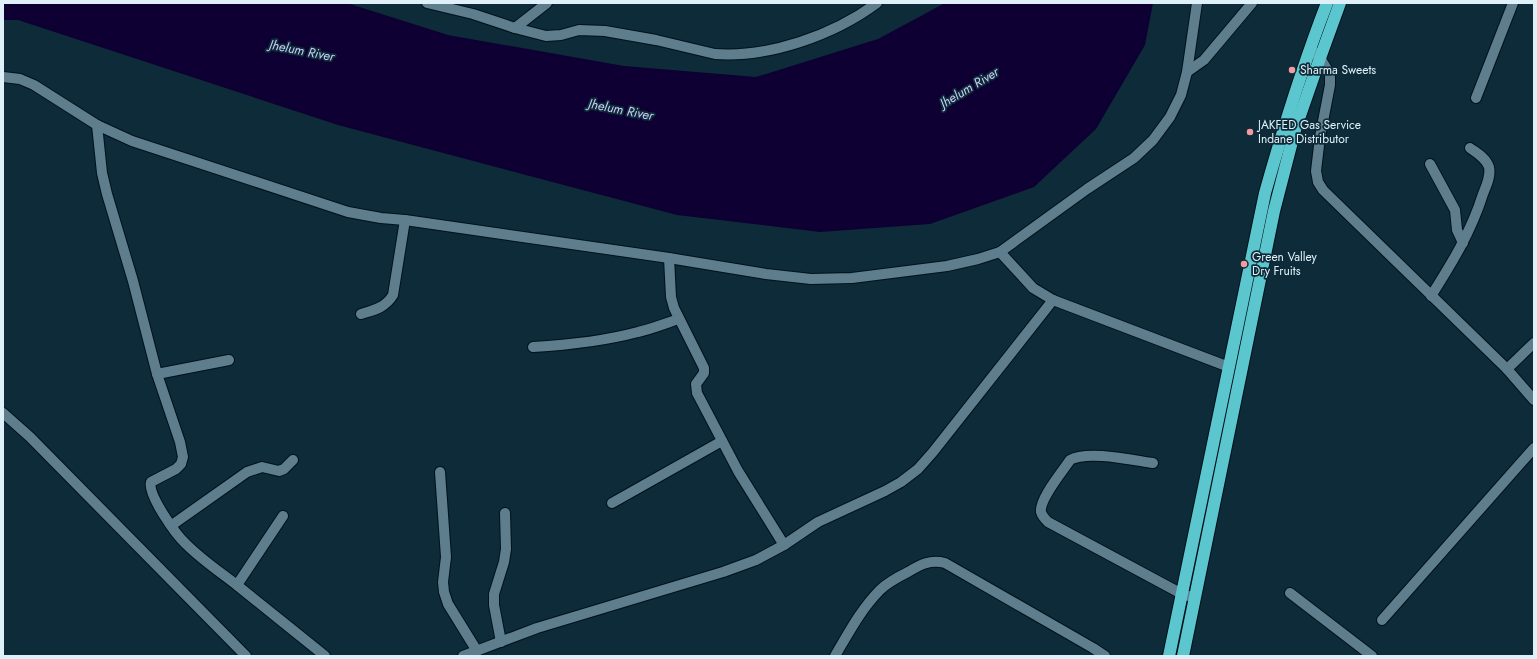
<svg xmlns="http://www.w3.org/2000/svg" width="1537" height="659" font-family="Jost,sans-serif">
<rect width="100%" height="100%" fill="#0d2b38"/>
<polygon fill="#0e0033" points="3,3 347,3 448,35 624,66 756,77 878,39 945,3 1153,3 1145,45 1096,129 1034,187 930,224 820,232 677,215 338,125 18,20 3,20"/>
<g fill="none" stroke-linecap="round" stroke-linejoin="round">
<defs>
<g id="minor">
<path d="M427,3L473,14L515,28L546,36L561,35L579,30L605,31L656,40L715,54C769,58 834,35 877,3"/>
<polyline points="515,28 547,3"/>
<polyline points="1310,48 1320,58 1330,74 1330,85 1320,137 1316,171 1318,182 1323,190 1507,369 1534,400"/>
<polyline points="1187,72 1204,60 1252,3"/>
<polyline points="3,77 20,79 34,85 97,125 132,141 348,212 381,218 405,220 669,258 766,274 811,279 852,278 947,266 978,259 1000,252 1087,189 1134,158 1153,140 1170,117 1181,95 1187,72 1197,3"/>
<polyline points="1476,98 1513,3"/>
<path d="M97,125L102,173L107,194L133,281L157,374L180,442L183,457L181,464L176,469L151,482C147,494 176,535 186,544C202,560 220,572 238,586C267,609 296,633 325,656"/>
<polyline points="1430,164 1455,210 1457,230 1463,243"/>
<polyline points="1000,252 1033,288 1053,300 1229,367"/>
<polyline points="669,258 671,297 674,308 704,368 704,373 696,384 697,393 738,471 784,545"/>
<path d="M1431,296C1452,263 1471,232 1483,194C1486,186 1491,177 1489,167C1486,158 1477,153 1470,148"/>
<path d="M361,314C374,310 385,308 393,295L405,220"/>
<path d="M533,347C568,345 604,341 638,332C652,329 666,323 679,319"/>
<polyline points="1507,369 1534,343"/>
<polyline points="157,374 229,360"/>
<polyline points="3,413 30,437 246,656"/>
<path d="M1153,463C1132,460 1087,450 1070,460C1063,471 1039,499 1041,512C1042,516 1045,519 1048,522L1182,594L1195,598"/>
<polyline points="440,472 446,557 443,582 444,592 448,604 477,651"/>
<polyline points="612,503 722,441"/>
<polyline points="172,525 247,472 262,467 279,471 284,469 293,460"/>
<polyline points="237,585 283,516"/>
<polyline points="1290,593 1372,656"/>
<polyline points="1382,620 1534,448"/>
<polyline points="501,642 494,605 494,594 504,562 506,549 505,513"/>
<polyline points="463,656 537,628 723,572 756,560 784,545 818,522 885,491 901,482 918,469 933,452 1053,300"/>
<path d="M835,656C848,634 861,609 880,590C887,583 898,577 908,572C920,565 930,559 945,563L1093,648L1105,656"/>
</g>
<g id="highway">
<path d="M1169,656L1265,193C1283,129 1303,65 1327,3"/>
<polyline points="1183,656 1274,211 1295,130 1320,58 1340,3"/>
</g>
</defs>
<use href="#minor" stroke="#00121c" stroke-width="12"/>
<use href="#highway" stroke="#00121c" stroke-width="14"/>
<use href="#minor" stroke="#5e7d8d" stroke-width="10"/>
<use href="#highway" stroke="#5cc6ce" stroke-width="12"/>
</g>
<g fill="#f49aa4" stroke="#0d2b38" stroke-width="1.5">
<circle cx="1292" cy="70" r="4"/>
<circle cx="1250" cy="132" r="4"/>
<circle cx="1244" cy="264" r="4"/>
</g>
<g text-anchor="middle" stroke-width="3.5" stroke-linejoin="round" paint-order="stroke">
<g font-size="12" fill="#e0f0f9" stroke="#0d2b38" text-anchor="start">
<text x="1300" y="74">Sharma Sweets</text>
<text x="1258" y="129">JAKFED Gas Service<tspan x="1258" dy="14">Indane Distributor</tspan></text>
<text x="1252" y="261">Green Valley<tspan x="1252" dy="14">Dry Fruits</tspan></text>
</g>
<g font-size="13" font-style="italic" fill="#cfcdfa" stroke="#0d2b38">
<text transform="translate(302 50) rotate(11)" y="5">Jhelum River</text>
<text transform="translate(969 87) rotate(-31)" y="5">Jhelum River</text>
<text transform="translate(621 109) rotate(11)" y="5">Jhelum River</text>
</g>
</g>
<rect width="1537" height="659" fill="none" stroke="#e0f0f9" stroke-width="8"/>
</svg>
